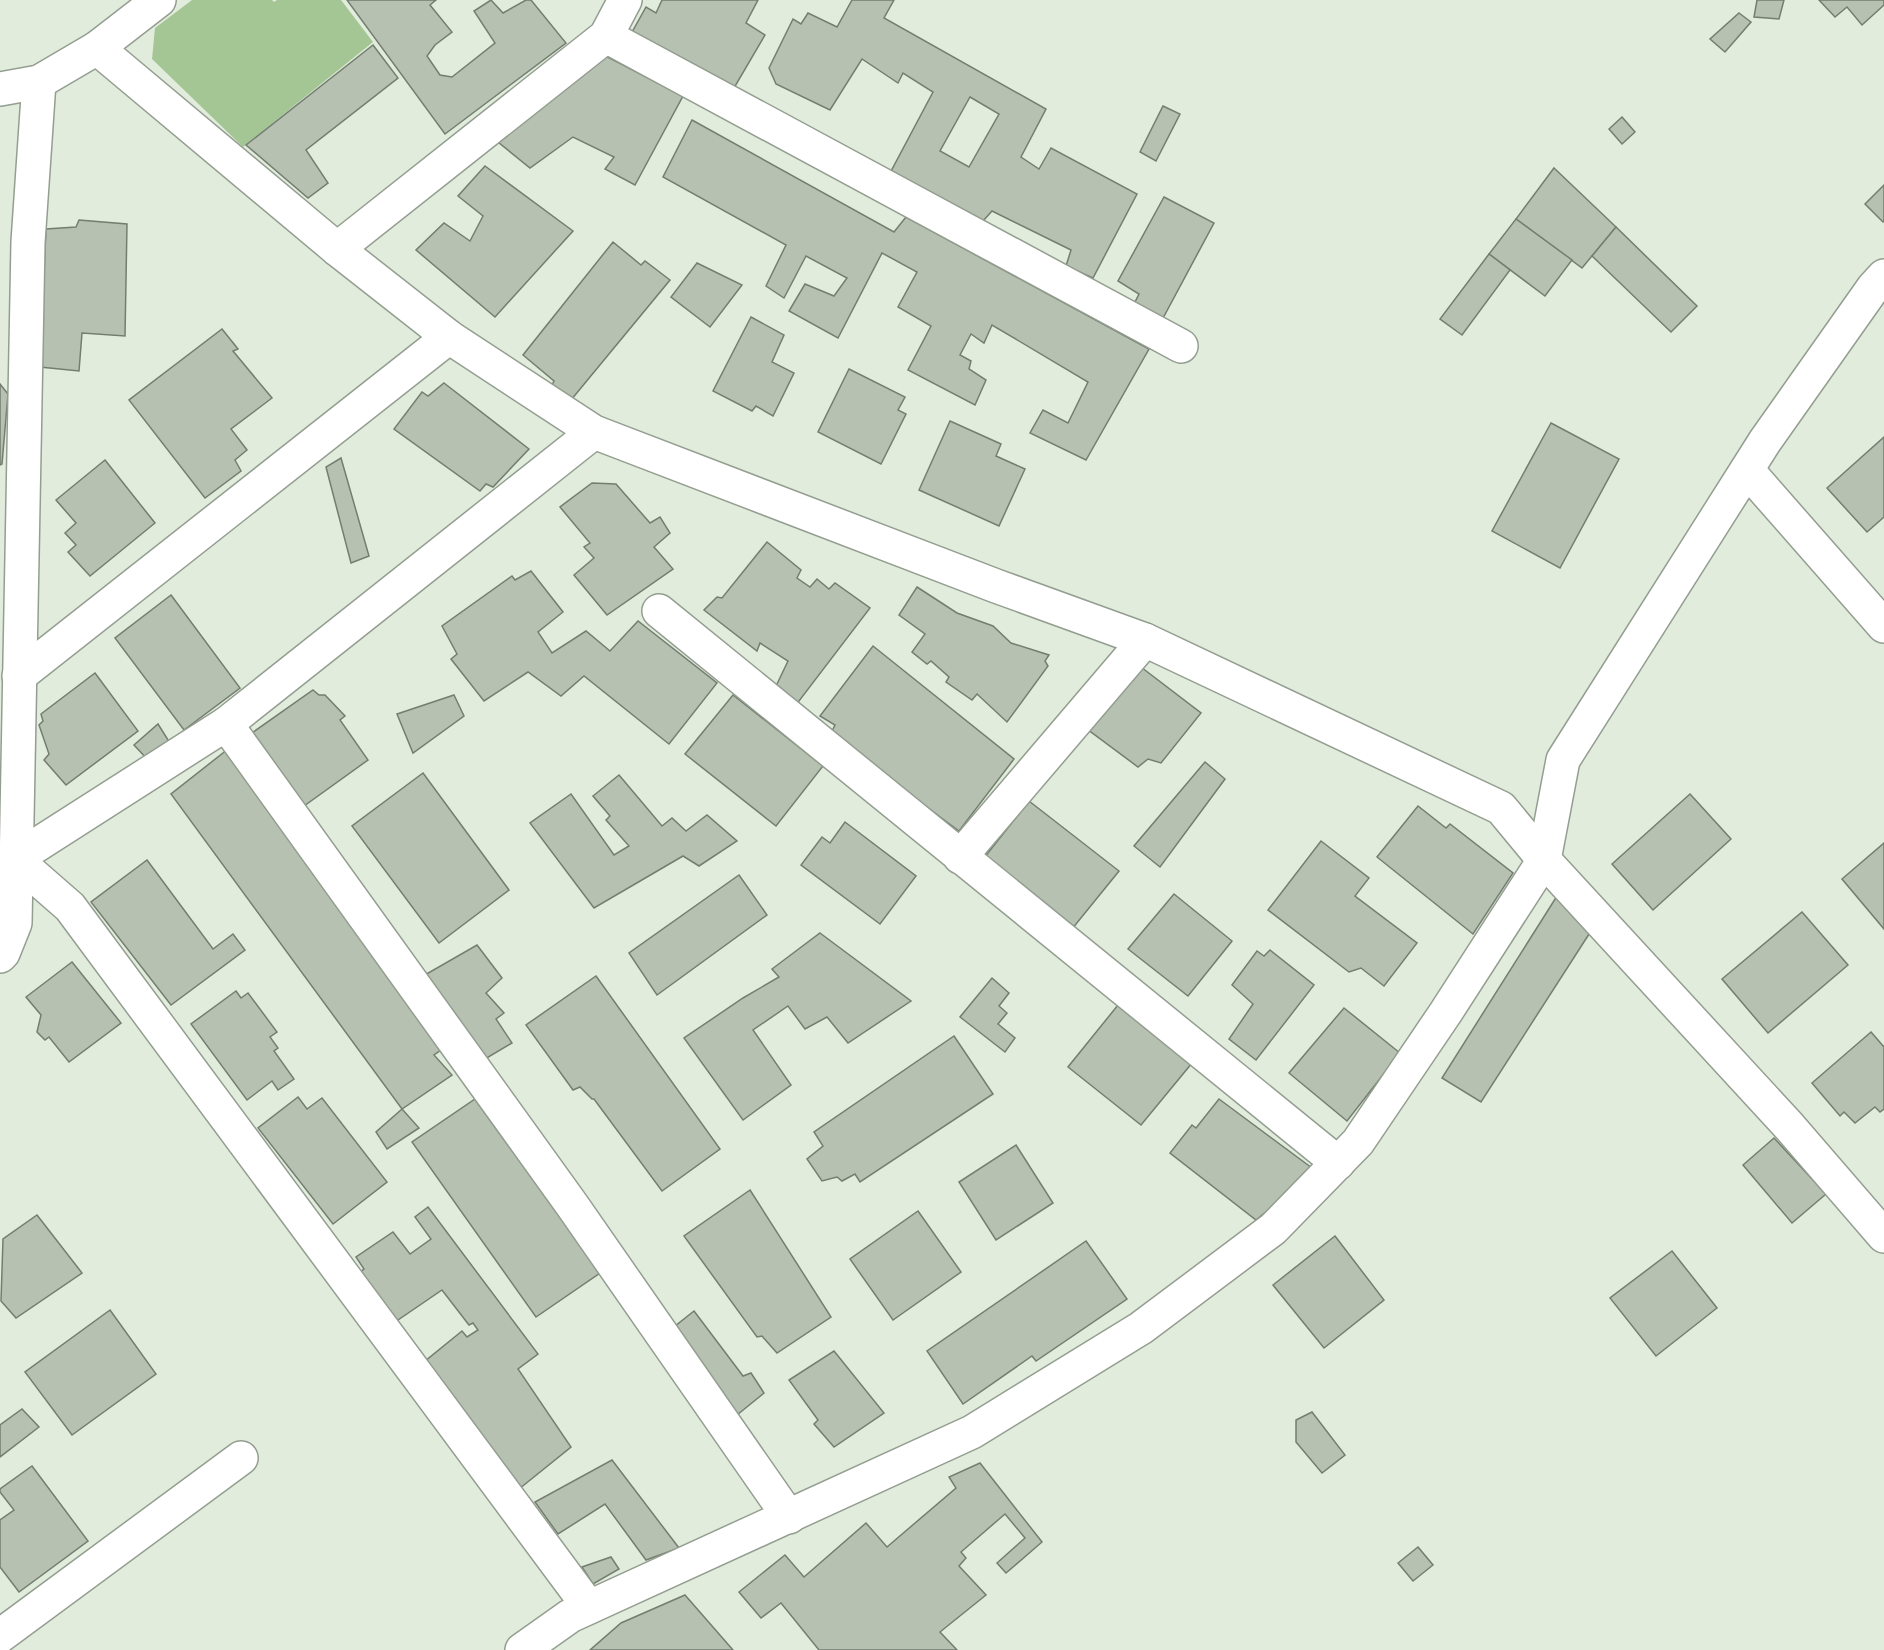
<svg xmlns="http://www.w3.org/2000/svg" width="1884" height="1650" font-family="'PT Sans',sans-serif">
<rect width="100%" height="100%" fill="#e1ecdd"/>
<polygon fill="#a4c694" points="192,0 272,0 274,2 277,0 341,0 373,42 243,147 152,59 155,28"/>
<g fill="#b7c1b2" stroke="#747e70" stroke-width="1.5" fill-rule="evenodd">
<polygon points="347,0 436,0 430,5 452,32 435,45 427,56 440,75 452,77 495,43 474,11 491,0 503,13 526,0 531,0 566,43 445,134"/>
<polygon points="662,0 758,0 746,23 765,35 734,88 631,34 646,7 656,13"/>
<path d="M852,0H894L884,18L1046,109L1021,157L1039,169L1051,148L1137,194L1093,278L1066,266L1071,250L992,211L983,221L889,175L933,92L903,73L898,83L862,59L830,110L776,84L769,68L793,19L801,24L808,13L837,27ZM970,97L999,114L969,167L940,151Z"/>
<polygon points="1757,0 1784,0 1779,19 1754,17"/>
<polygon points="1819,0 1884,0 1884,5 1862,25 1847,7 1835,17"/>
<polygon points="1739,13 1751,22 1725,52 1710,39"/>
<polygon points="373,45 398,78 306,150 328,183 308,198 246,145"/>
<polygon points="602,54 683,96 635,185 605,169 614,157 573,137 530,168 493,138"/>
<polygon points="1163,106 1180,114 1156,161 1140,152"/>
<polygon points="1622,117 1635,132 1622,144 1609,129"/>
<polygon points="692,120 894,232 906,217 1149,349 1086,460 1030,433 1043,410 1068,423 1088,382 992,325 984,343 971,334 960,355 971,361 969,369 986,380 975,405 908,370 931,326 898,307 917,272 882,253 838,338 789,311 805,284 834,296 847,278 806,256 784,298 766,286 786,245 663,177"/>
<polygon points="485,166 573,231 495,317 416,250 444,223 470,241 483,216 458,196"/>
<polygon points="1554,168 1616,227 1582,268 1516,219"/>
<polygon points="1884,185 1884,221 1883,222 1865,204"/>
<polygon points="1164,197 1214,223 1162,320 1134,304 1139,294 1118,281"/>
<polygon points="1516,219 1572,260 1545,296 1489,254"/>
<polygon points="79,220 127,224 125,336 82,333 79,371 40,367 46,229 76,227"/>
<polygon points="1616,227 1697,306 1671,332 1592,256"/>
<polygon points="613,242 641,265 645,261 670,280 571,400 551,387 554,381 523,355"/>
<polygon points="1489,254 1510,270 1462,335 1440,319"/>
<polygon points="697,263 742,285 710,327 671,297"/>
<polygon points="751,317 784,335 772,362 794,373 773,416 756,406 752,411 713,391"/>
<polygon points="222,329 238,349 233,351 272,398 231,429 247,450 235,460 241,471 205,498 129,400"/>
<polygon points="849,369 905,397 898,410 906,414 881,464 818,432"/>
<polygon points="444,383 529,449 493,487 486,484 480,491 394,429 422,392 428,396"/>
<polygon points="0,384 8,394 2,464 0,465"/>
<polygon points="950,421 1001,444 996,456 1025,469 999,526 919,490"/>
<polygon points="1551,423 1619,459 1560,568 1492,531"/>
<polygon points="1884,437 1884,517 1867,532 1827,488"/>
<polygon points="341,458 369,556 351,563 326,467"/>
<polygon points="105,460 155,523 90,576 68,552 76,545 65,533 76,523 56,500"/>
<polygon points="592,483 616,484 650,523 660,517 670,533 654,547 673,569 607,615 574,575 594,558 584,547 590,543 560,507"/>
<polygon points="767,542 801,570 797,578 810,587 817,579 829,589 835,583 870,608 796,705 776,686 788,661 760,643 757,651 704,610 717,597 722,598"/>
<polygon points="531,571 563,612 538,632 552,653 586,631 610,651 638,621 717,683 669,744 584,676 561,696 528,672 484,701 451,659 457,654 442,626 512,576 515,580"/>
<polygon points="917,587 957,613 993,626 1011,643 1049,655 1045,661 1048,666 1007,722 977,694 972,700 946,682 949,677 931,661 927,664 912,652 925,634 899,615"/>
<polygon points="171,595 240,688 184,730 115,638"/>
<polygon points="873,646 1014,759 959,831 830,735 835,725 820,716"/>
<polygon points="1137,664 1201,713 1161,763 1148,759 1138,767 1087,729"/>
<polygon points="95,673 138,731 66,785 44,760 49,754 39,725 43,721 41,714"/>
<polygon points="313,690 319,695 325,695 345,716 340,720 368,760 304,806 249,735"/>
<polygon points="454,695 464,716 413,753 397,714"/>
<polygon points="733,695 823,766 776,826 685,754"/>
<polygon points="158,724 170,743 149,761 134,745"/>
<polygon points="228,749 444,1048 434,1055 452,1075 402,1109 171,794"/>
<polygon points="1205,762 1225,779 1160,867 1134,846"/>
<polygon points="423,773 509,890 439,943 352,826"/>
<polygon points="619,775 662,826 672,818 686,831 707,815 737,841 699,866 683,856 594,908 530,823 571,794 614,855 629,846 606,820 610,816 593,796"/>
<polygon points="1690,794 1731,839 1653,910 1612,864"/>
<polygon points="1029,801 1119,871 1072,929 984,858"/>
<polygon points="1418,806 1446,828 1450,824 1513,873 1473,934 1377,857"/>
<polygon points="845,822 916,876 880,924 801,865 822,837 830,843"/>
<polygon points="1321,841 1369,878 1355,896 1417,943 1384,986 1361,968 1349,972 1268,910"/>
<polygon points="1884,843 1884,929 1842,879"/>
<polygon points="147,860 213,949 233,934 245,950 171,1005 91,902"/>
<polygon points="739,875 767,915 657,995 629,953"/>
<polygon points="1174,894 1232,941 1188,996 1128,949"/>
<polygon points="1557,896 1591,931 1481,1102 1442,1078"/>
<polygon points="1802,912 1848,965 1768,1033 1722,979"/>
<polygon points="820,933 911,1001 848,1043 827,1017 805,1029 788,1006 753,1030 791,1085 743,1120 684,1038 743,998 779,977 772,969"/>
<polygon points="477,945 502,978 486,993 504,1013 496,1019 512,1043 485,1059 423,976"/>
<polygon points="1270,950 1314,985 1256,1060 1229,1039 1253,1004 1232,985 1257,951 1264,956"/>
<polygon points="72,962 121,1023 69,1062 49,1037 45,1040 37,1032 41,1015 26,997"/>
<polygon points="596,976 720,1149 662,1191 594,1099 592,1099 580,1087 573,1090 526,1025"/>
<polygon points="992,978 1009,993 999,1006 1007,1013 998,1024 1015,1038 1005,1052 960,1017"/>
<polygon points="236,991 241,998 248,993 277,1032 270,1037 278,1048 274,1051 294,1079 278,1090 272,1081 247,1100 191,1024"/>
<polygon points="1118,1005 1192,1063 1141,1125 1068,1067"/>
<polygon points="1344,1008 1400,1053 1347,1121 1289,1073"/>
<polygon points="1871,1032 1884,1047 1884,1109 1880,1112 1875,1107 1855,1123 1844,1112 1840,1116 1812,1083"/>
<polygon points="954,1036 993,1094 860,1182 855,1174 842,1181 837,1177 822,1181 807,1159 823,1146 814,1132"/>
<polygon points="298,1097 307,1109 322,1098 387,1182 333,1224 258,1128"/>
<polygon points="475,1099 600,1273 536,1317 412,1142"/>
<polygon points="1219,1099 1316,1171 1256,1220 1170,1153 1192,1125 1196,1128"/>
<polygon points="402,1109 419,1128 387,1149 376,1132"/>
<polygon points="1774,1138 1826,1194 1792,1223 1743,1165"/>
<polygon points="1016,1145 1053,1203 996,1240 959,1182"/>
<polygon points="750,1190 831,1317 777,1353 762,1336 757,1337 684,1236"/>
<polygon points="428,1207 538,1354 518,1369 571,1447 519,1489 424,1362 462,1331 467,1337 478,1330 473,1323 469,1325 442,1290 395,1322 359,1273 364,1269 356,1257 393,1232 410,1254 431,1239 415,1217"/>
<polygon points="918,1211 961,1272 893,1320 850,1259"/>
<polygon points="37,1215 82,1273 16,1318 1,1301 3,1239"/>
<polygon points="1335,1236 1384,1300 1324,1348 1273,1285"/>
<polygon points="1086,1241 1127,1299 1036,1361 1032,1356 963,1404 927,1351"/>
<polygon points="1672,1251 1717,1308 1656,1356 1610,1298"/>
<polygon points="110,1310 156,1374 72,1435 25,1372"/>
<polygon points="694,1311 743,1376 751,1373 764,1393 737,1415 674,1327"/>
<polygon points="834,1351 884,1413 834,1447 814,1424 818,1420 789,1380"/>
<polygon points="22,1409 39,1427 0,1457 0,1425"/>
<polygon points="1312,1412 1345,1455 1322,1473 1296,1442 1296,1420"/>
<polygon points="612,1460 679,1548 646,1560 605,1504 558,1534 535,1502"/>
<polygon points="980,1463 1042,1542 1006,1573 997,1563 1025,1538 1005,1514 961,1552 966,1558 959,1566 986,1595 940,1632 957,1650 819,1650 781,1603 761,1618 739,1592 785,1555 804,1577 866,1523 887,1547 956,1488 949,1477"/>
<polygon points="32,1466 88,1541 19,1592 0,1567 0,1520 14,1510 0,1492 0,1489"/>
<polygon points="1418,1547 1433,1565 1413,1581 1398,1563"/>
<polygon points="611,1557 619,1569 593,1584 582,1567"/>
<polygon points="685,1595 733,1650 590,1650 621,1623"/>
</g>
<g fill="none" stroke-linecap="round" stroke-linejoin="round">
<defs>
<g id="minor">
<polyline points="606,36 1181,346"/>
<polyline points="97,48 337,249 449,337 594,432 996,586 1145,640 1501,808 1544,860 1789,1126 1884,1236"/>
<polyline points="0,89 39,82 97,48 159,0"/>
<polyline points="337,249 606,36 625,0"/>
<polyline points="1747,470 1884,626"/>
<polyline points="659,611 1338,1163"/>
<polyline points="19,676 449,337"/>
<polyline points="226,724 572,1205 789,1517"/>
<polyline points="960,857 1145,640"/>
<polyline points="0,956 3,953 15,923 28,242 39,82"/>
<polyline points="589,1607 70,907 15,859 226,724 594,432"/>
<polyline points="0,1636 241,1458"/>
<polyline points="522,1650 570,1616 972,1432 1141,1328 1273,1229 1358,1142 1446,1012 1544,860 1563,760 1765,441 1873,288 1884,276"/>
</g>
</defs>
<use href="#minor" stroke="#949e90" stroke-width="36"/>
<use href="#minor" stroke="#fff" stroke-width="33"/>
</g>
</svg>
